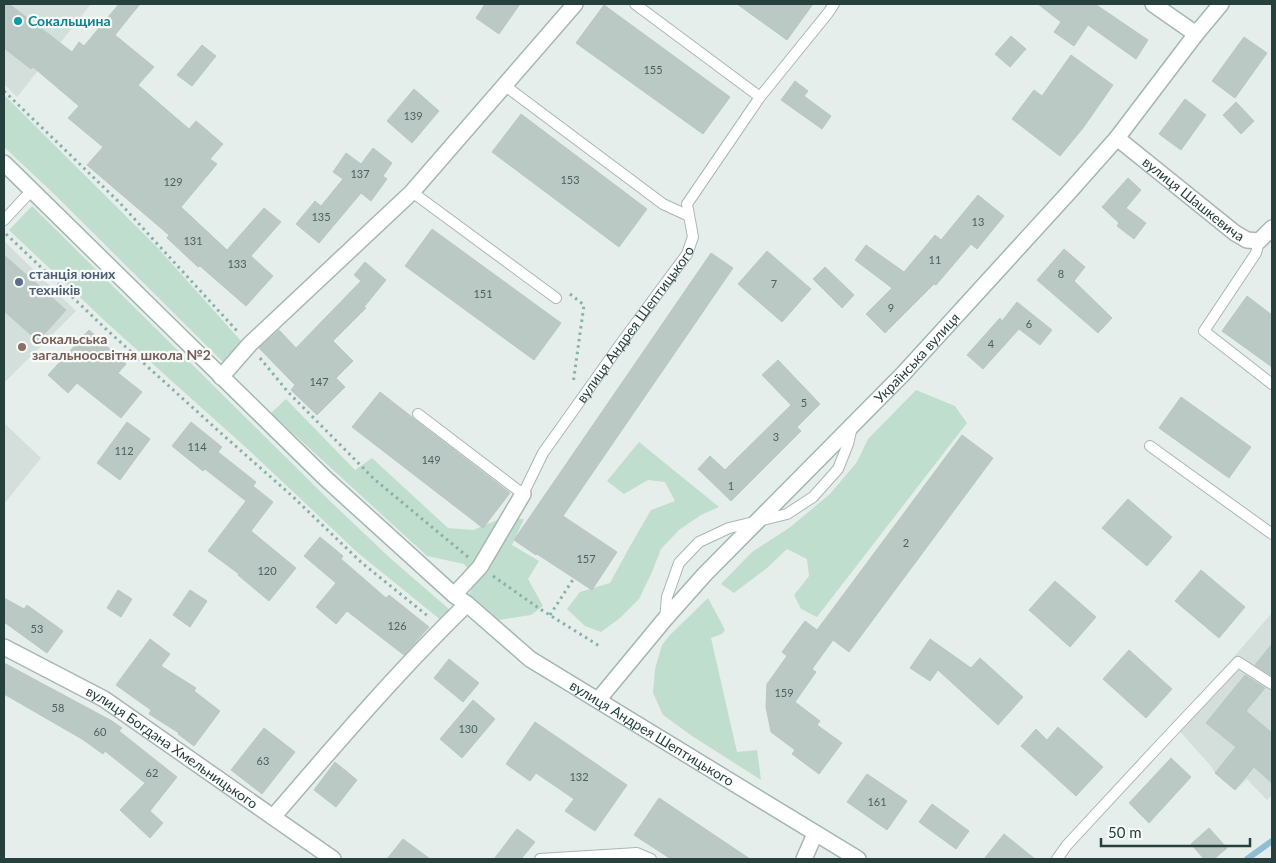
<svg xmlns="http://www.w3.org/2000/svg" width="1276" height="863" font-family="Lato,sans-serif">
<rect width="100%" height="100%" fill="#e6eeec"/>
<g fill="#d4dedb">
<polygon points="4,4 91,4 17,97 4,84"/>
<polygon points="4,241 76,311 4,383"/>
<polygon points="4,423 41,458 4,504"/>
<polygon points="1272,613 1272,795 1267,800 1247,779 1235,790 1215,773 1210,765 1174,725"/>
</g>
<g fill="#c0decd">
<polygon points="4,95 156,246 242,342 223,362 52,192 4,147"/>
<polygon points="32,206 330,501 390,558 449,609 442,621 358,553 252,453 106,322 9,230"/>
<polygon points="916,390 955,406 967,423 817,617 801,609 794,595 809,576 807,559 787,549 767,568 734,593 721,584 752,552 789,528 830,494 857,462 868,439"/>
<polygon points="286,399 355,470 372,458 448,528 473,530 500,519 524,519 512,545 539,561 528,579 543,606 531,615 499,620 469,595 476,578 464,564 427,556 271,413"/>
<polygon points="639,442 719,507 701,515 679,530 661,549 652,572 639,599 620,618 601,632 585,626 567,609 580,592 610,583 629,548 651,510 675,501 665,482 648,480 624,494 607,481"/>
<polygon points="708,598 725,630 722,634 711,638 737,752 757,750 761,780 692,736 663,715 653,693 655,669 662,645 669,636"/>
</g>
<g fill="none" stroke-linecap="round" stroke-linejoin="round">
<polyline stroke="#90bdd1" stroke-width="6" points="1247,859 1272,841"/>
</g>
<g fill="#bbc9c5" stroke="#b8c8c4">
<polygon points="4,4 9,4 72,52 79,42 84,46 119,4 140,4 115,35 154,67 138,85 189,129 196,121 223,144 210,159 217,164 181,207 227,250 264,208 281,222 251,256 273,276 246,306 200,266 198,267 167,238 169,235 87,165 103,147 68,118 79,106 33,67 31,69 4,48"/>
<polygon points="485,4 520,4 499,34 476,18"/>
<polygon points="737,4 813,4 787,40"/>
<polygon points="1038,4 1095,4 1148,40 1136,59 1088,25 1074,46 1054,32 1061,22"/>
<polygon points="604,5 730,97 703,134 576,43"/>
<polygon points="1011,36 1026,49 1010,67 995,54"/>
<polygon points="1244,37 1267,53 1235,98 1212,81"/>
<polygon points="202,45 216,56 192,86 177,75"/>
<polygon points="1071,55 1113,85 1083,128 1060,156 1012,119 1034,90 1042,96"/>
<polygon points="795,81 808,91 804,96 831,116 822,129 781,100"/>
<polygon points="414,89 439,111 412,143 387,121"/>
<polygon points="1185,99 1206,115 1181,150 1159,134"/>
<polygon points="1236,102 1254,121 1241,134 1223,115"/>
<polygon points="521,114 647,209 619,247 492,152"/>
<polygon points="373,148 392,163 383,176 387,179 371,201 361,193 319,243 296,224 315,201 321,206 343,179 333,172 346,153 361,164"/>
<polygon points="1128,178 1141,190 1126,208 1146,223 1134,239 1117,226 1119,223 1102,207"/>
<polygon points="978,195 1004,216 977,249 971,244 936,285 934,284 885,333 866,314 892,288 855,260 866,245 904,272 935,235 941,240"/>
<polygon points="432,229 561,323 534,360 405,266"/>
<polygon points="1064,249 1085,267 1074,281 1112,318 1098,333 1037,280"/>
<polygon points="767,251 811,289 782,322 738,284"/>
<polygon points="711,253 733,268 563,516 617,552 592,590 537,554 536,555 514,540"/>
<polygon points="4,255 66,310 38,341 4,311"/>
<polygon points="365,262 386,280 364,307 366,308 333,341 353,361 336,378 345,387 317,415 291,390 295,385 259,348 279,330 296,348 361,281 354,275"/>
<polygon points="825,267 854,295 842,308 813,279"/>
<polygon points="1247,296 1272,315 1272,367 1222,331"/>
<polygon points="1017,302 1052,330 1040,345 1019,329 983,369 967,355 1000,318 1002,321"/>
<polygon points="89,330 126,364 118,373 142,392 121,418 77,383 68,393 48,375"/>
<polygon points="778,360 820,404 797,427 801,431 731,501 698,469 710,456 725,470 791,405 762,375"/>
<polygon points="380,392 412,417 414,419 510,493 483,528 352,427"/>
<polygon points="1181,397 1251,447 1229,478 1159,428"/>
<polygon points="127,422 150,439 120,480 97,463"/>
<polygon points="191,422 222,447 218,452 256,482 253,486 273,502 251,531 296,568 269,601 238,575 239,574 208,551 246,501 205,469 203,471 172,446"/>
<polygon points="962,435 993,458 849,652 833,640 812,669 816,672 795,702 820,721 817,725 842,743 819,774 792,754 795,750 771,732 766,707 767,684 787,656 782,652 805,621 817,630"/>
<polygon points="1128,499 1172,537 1147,566 1102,528"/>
<polygon points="320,537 343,556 341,559 386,598 389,595 429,627 404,655 347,611 336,624 316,607 336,583 304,556"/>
<polygon points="1201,570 1245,607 1219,638 1175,601"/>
<polygon points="1055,581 1096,617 1070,647 1029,610"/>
<polygon points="118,590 132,599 121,617 107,608"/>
<polygon points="190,590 207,601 190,627 173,615"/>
<polygon points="4,598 24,609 27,605 63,631 47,653 4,622"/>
<polygon points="150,639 170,654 161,666 196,688 194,691 220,711 194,746 178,734 179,733 149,714 151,710 116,685"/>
<polygon points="930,639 971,668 980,658 1023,697 998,725 938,670 930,681 910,668"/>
<polygon points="1272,644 1272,676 1255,665"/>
<polygon points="1129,650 1172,689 1146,718 1103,679"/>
<polygon points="449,659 479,683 463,702 434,678"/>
<polygon points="4,663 112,721 122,728 119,731 177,777 150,811 163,823 150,838 120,810 145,783 105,751 103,754 82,739 4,694"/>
<polygon points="1245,675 1265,688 1246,711 1272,733 1272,783 1254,767 1235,790 1215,773 1236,747 1206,723"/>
<polygon points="473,700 495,719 462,758 440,739"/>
<polygon points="535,722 627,785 595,831 565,811 574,799 536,773 530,781 506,764"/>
<polygon points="1058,727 1103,767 1076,796 1021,746 1036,729 1047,740"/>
<polygon points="264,728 295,752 262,794 231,770"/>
<polygon points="1171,758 1191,777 1149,823 1129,803"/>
<polygon points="335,762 357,780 336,807 314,790"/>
<polygon points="867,774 907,801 887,830 847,802"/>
<polygon points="659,798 750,859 671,859 634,835"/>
<polygon points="932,804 969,831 956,849 919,822"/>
<polygon points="1209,828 1227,848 1214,859 1204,859 1191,844"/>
<polygon points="517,829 535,842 521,859 494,859"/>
<polygon points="1004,834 1035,859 984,859"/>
<polygon points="403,839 430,859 387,859"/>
</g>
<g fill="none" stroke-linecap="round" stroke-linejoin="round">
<defs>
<g id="lane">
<polyline points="635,4 760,97"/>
<polyline points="504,85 663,204 689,216"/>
<polyline points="412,192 556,298"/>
<polyline points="4,220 32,190"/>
<polyline points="1259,241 1256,253 1204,331 1272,384"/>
<path id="s1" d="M418,414L523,494L543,453L622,342L687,254L693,237L687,204L760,97L828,13L834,4"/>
<polyline points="1150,446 1272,534"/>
<polyline points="665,619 667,597 679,563 699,542 729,528 787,514 813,497 838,469 848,444 852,427"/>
<polyline points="540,859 637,853 651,859"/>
<polyline points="1057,859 1067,845 1156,749 1238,662 1272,684"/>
</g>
<g id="street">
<polyline points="1153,4 1196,34"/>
<path id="s2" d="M1117,138L1235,233L1247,240L1259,241L1272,228"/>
<polyline points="221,377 250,344 412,192 575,4"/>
<polyline points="454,595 480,567 523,494"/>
<path id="s3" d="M4,647L104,699L333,859"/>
<path d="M273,817C336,744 398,671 467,604"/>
<polyline points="804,859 815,834"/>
</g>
<g id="secondary">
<path id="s4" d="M4,163L325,478L454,595L467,604L530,659L858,859"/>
<path id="s5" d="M598,700L665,619L705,574L903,374L1071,190L1117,138L1196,34L1221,4"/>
</g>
</defs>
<use href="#lane" stroke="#a8b6b4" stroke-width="12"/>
<use href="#street" stroke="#a8b6b4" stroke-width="18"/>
<use href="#secondary" stroke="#a1b7b3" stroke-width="18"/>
<g stroke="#87b1aa" stroke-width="3" stroke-dasharray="2.5 4" stroke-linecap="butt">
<polyline points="4,91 119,202 238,332"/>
<polyline points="6,234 107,330 223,435 291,495 362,563 429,617"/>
<polyline points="570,294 584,305 573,384"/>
<polyline points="260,358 288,392 374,479 468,557"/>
<polyline points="493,576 540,609 601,647"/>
<polyline points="550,615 574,578"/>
</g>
<use href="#lane" stroke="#fff" stroke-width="10"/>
<use href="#street" stroke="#fff" stroke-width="15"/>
<use href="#secondary" stroke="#fff" stroke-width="15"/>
</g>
<circle fill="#0f9aa8" stroke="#f7fbf9" stroke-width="2" cx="18" cy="21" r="5"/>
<circle fill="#5c6f8a" stroke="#f7fbf9" stroke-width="2" cx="19" cy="282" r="5"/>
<circle fill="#8d6e63" stroke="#f7fbf9" stroke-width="2" cx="22" cy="347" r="5"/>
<g text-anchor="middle" stroke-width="4.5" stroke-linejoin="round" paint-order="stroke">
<g font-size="11" fill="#4a625f">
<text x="653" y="74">155</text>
<text x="413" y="120">139</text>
<text x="360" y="178">137</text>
<text x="570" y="184">153</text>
<text x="173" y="186">129</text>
<text x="321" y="221">135</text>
<text x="978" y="226">13</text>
<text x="193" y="245">131</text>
<text x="935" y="264">11</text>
<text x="237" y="268">133</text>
<text x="1061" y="278">8</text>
<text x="774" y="288">7</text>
<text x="483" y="298">151</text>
<text x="891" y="312">9</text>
<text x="1029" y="328">6</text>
<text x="991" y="348">4</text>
<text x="319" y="386">147</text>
<text x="804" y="407">5</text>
<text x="776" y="441">3</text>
<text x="197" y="451">114</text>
<text x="124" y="455">112</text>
<text x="431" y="464">149</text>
<text x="731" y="490">1</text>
<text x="906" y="547">2</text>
<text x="586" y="563">157</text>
<text x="267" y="575">120</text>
<text x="397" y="630">126</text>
<text x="37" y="633">53</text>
<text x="784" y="697">159</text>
<text x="58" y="712">58</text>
<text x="468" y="733">130</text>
<text x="100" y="736">60</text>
<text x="263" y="765">63</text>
<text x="152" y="777">62</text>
<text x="579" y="781">132</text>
<text x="877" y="806">161</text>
</g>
<g font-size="14" font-weight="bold" fill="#0d838f" stroke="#f7fbf9" text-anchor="start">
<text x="28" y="26">Сокальщина</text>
</g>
<g font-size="14" fill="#25403d" stroke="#f7fbf9">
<text dy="5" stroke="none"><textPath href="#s2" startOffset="98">вулиця Шашкевича</textPath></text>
<text dy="5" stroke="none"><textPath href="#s1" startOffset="336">вулиця Андрея Шептицького</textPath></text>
<text dy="5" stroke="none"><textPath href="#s5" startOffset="468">Українська вулиця</textPath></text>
<text dy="5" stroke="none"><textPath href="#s4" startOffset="866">вулиця Андрея Шептицького</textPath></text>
<text dy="5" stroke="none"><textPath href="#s3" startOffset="196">вулиця Богдана Хмельницького</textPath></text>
</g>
<g font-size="14" font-weight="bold" fill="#4e5e75" stroke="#f7fbf9" text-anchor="start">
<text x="29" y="279">станція юних<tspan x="29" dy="16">техніків</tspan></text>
</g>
<g font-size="14" font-weight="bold" fill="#785e54" stroke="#f7fbf9" text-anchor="start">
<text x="32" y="344">Сокальська<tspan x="32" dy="16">загальноосвітня школа №2</tspan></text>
</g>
</g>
<rect width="1276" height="863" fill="none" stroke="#25403d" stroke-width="10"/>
<path d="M1101 838v8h149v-8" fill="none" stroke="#25403d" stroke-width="2.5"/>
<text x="1108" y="838" font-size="15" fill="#25403d" stroke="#f7fbf9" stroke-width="4" paint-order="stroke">50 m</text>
</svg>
